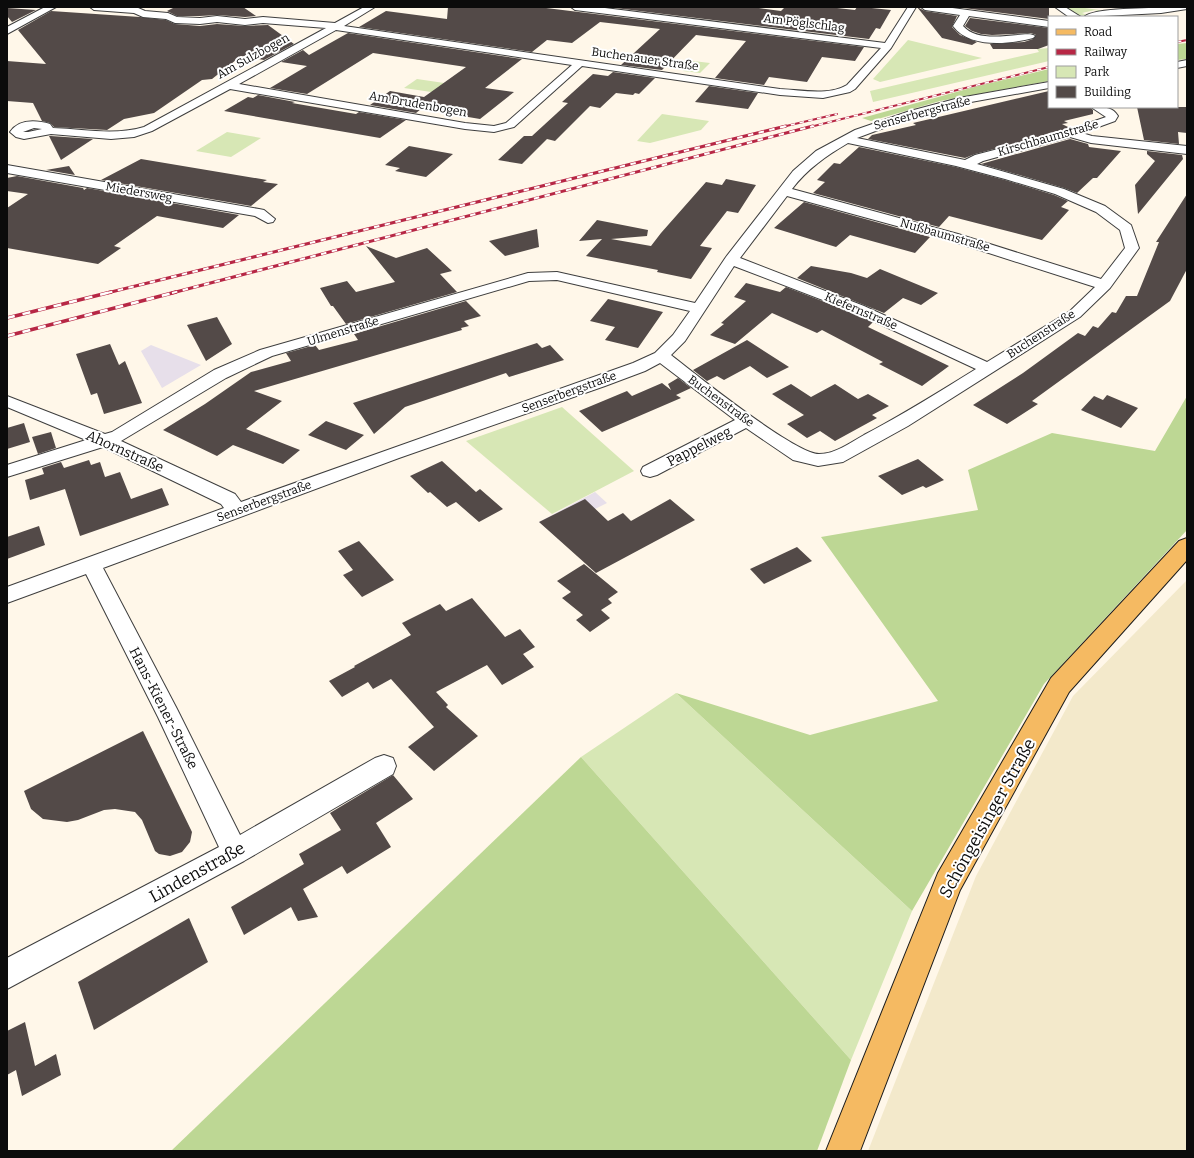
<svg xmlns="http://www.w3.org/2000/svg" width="1194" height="1158" font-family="Bitter,serif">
<rect width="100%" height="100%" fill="#fff7e9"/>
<g fill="#e7dfea">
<polygon points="151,345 201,365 162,388 141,351"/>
<polygon points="595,492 607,503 581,516 562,542 539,522"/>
</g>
<polygon fill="#f3e9cb" points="1187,580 1187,1151 868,1151 976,876 1073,696"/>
<g fill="#d7e7b5">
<polygon points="1061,7 1078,7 1099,10 1101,12 1095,10 1082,13 1087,15 1078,16"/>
<polygon points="908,40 982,58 880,82 873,79"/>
<polygon points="1049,48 1049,61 873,102 870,91 1039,52 1037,49"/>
<polygon points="693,61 710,63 700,73 683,71"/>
<polygon points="417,79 451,84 438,93 404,88"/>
<polygon points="662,114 709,121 701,130 650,143 637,141"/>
<polygon points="227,132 261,138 231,157 196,151"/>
<polygon points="562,407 634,471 552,514 466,441"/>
<polygon points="676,693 912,911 851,1060 581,757"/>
</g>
<g fill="#bdd794">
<polygon points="1187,43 1187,59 1177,60 1177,44"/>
<polygon points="1049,69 1049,81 940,101 871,121 862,118 978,86"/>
<polygon points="1187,396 1187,530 1044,684 912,911 676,693 810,735 938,701 821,537 978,510 968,470 1052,433 1155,451"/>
<polygon points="581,757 851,1060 817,1151 171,1151"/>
</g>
<g fill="#534a48">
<polygon points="175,7 243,7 256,16 245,17 217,15 200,16 177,16 167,11"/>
<polygon points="448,7 538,7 864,47 855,61 822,57 807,82 769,77 764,85 715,78 746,41 696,35 662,70 621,65 660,29 600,22 572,43 547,40 532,52 359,27 386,11 447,19"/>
<polygon points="616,7 752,7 781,11 785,7 828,7 855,10 857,7 862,7 891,10 880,29 876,28 869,39 615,8"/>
<polygon points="917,7 925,11 957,16 952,27 960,35 977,42 972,45 942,38"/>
<polygon points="956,7 1049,7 1049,19"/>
<polygon points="7,8 36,10 12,22 7,16"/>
<polygon points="51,11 140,17 166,20 175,24 200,26 217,24 245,26 268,25 294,44 264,60 241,56 212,79 202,80 154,113 124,119 107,130 54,127 50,123 42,121 33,103 7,101 7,61 46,64 18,30"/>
<polygon points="970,18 1049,28 1049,45 1038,49 993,49 990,44 1024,42 1033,39 1036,35 1031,33 992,35 981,34 972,31 965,26"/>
<polygon points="348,33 522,59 485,88 514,92 480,119 421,109 416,113 370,105 390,91 424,97 466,67 373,53 307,94 270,88 307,66 281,62 303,50 309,55"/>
<polygon points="613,72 655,78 639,94 635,93 633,95 616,93 600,108 590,106 555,141 547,139 522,164 498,160 524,136 532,136 568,103 562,102 593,74 608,76"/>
<polygon points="709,86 758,93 748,109 695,102"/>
<polygon points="1049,91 1049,107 1090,107 1093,110 1093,114 1064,121 1068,123 1062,124 1070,128 1066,130 975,154 965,158 868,139 872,135 916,125 913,123"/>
<polygon points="258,95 295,102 292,103 356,114 359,112 406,120 380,138 224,111 248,97 253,98"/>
<polygon points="1137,107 1187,107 1187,133 1178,132 1179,144 1144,140"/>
<polygon points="49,136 51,136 93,139 61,160"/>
<polygon points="1070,139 1088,144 1089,147 1121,151 1097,178 1093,178 1077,193 1064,188 981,164"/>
<polygon points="409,146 453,154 426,177 395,171 400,168 385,165"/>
<polygon points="859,147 956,167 1005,180 1054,195 1068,201 1061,207 1069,210 1042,240 949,216 939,227 813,193 825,182 817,180 834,163 840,164"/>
<polygon points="1147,151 1182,155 1183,159 1138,214 1135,185 1155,161 1147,154"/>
<polygon points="141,159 267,180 263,182 278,184 251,206 101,180"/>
<polygon points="69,166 75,175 46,170"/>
<polygon points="17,176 83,188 84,190 87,188 239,215 223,228 157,216 114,246 121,248 98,264 7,248 7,208 28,194 7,191 7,178"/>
<polygon points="726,179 756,185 738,213 727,211 700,246 712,248 691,279 657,272 658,270 586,256 602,239 579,241 597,220 648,230 647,236 611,239 651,246 661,233 706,182 722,185"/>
<polygon points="1187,194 1187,269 1170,301 1032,401 1038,404 1007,424 973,405 1023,373 1078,333 1085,336 1093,326 1098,328 1112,312 1116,313 1126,296 1137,296 1159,242 1156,242"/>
<polygon points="804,202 930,237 915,253 850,235 836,247 774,228"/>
<polygon points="537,229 539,247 505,256 489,241"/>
<polygon points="366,246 396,258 427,248 452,271 440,274 457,292 346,324 333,306 331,306 320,288 347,281 356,292 395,282"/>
<polygon points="811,266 851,273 867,278 880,269 938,293 921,305 903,298 884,313 797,278"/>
<polygon points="746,283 780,292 786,287 853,313 873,322 868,327 949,366 922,386 879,364 883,362 822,330 817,333 772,313 735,344 710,335 724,324 721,323 746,301 734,297"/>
<polygon points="608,299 663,312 638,348 605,340 615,327 590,321"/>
<polygon points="466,301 481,316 464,321 469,326 461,328 462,330 254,391 282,401 246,429 300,450 283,464 233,445 217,456 163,430 205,404 251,372 291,361 286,353 315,345 319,350 358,340 354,334"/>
<polygon points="217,317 232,344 206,361 187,325"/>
<polygon points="747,340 789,367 767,378 750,366 724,380 717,376 707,381 693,370"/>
<polygon points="537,343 542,348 550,345 564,360 509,377 506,373 405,407 374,434 353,403"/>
<polygon points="110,344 119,365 125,361 142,403 104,414 97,393 91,395 76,354"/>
<polygon points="678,378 691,388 676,395 681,398 602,432 579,411 627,391 632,396 662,383 671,390 668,384"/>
<polygon points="791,384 811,397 835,384 858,399 868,394 889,406 872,415 877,418 835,441 820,431 807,438 787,424 804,415 772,394"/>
<polygon points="1107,395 1138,408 1121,428 1081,410 1094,396 1103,400"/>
<polygon points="326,421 364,435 346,450 308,435"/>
<polygon points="24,423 30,442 7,449 7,428"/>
<polygon points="51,432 56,448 38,454 32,437"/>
<polygon points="918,459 944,480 926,488 923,486 902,495 878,476"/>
<polygon points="89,460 91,465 100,462 105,477 120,472 131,499 162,488 169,505 80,536 65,489 30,500 25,480 44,474 42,468 61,462 64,468"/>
<polygon points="442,461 476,492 480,489 503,509 479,522 456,502 447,507 430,492 428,493 410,476"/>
<polygon points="585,499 608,521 623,513 631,521 670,499 695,520 596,573 539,522"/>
<polygon points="39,526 45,545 7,559 7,537"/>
<polygon points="359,541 394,580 362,597 343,575 353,570 338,551"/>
<polygon points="797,547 812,561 764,584 750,569"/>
<polygon points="584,564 618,592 608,599 612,603 601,610 610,618 590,632 576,620 583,615 562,598 571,592 557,581"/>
<polygon points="472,598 505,637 520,629 535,647 523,654 534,667 502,685 487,665 436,692 448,705 446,707 478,736 434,771 408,747 434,727 391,679 373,689 368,682 342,697 329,681 355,667 354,666 411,635 402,623 440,604 446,611"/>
<polygon points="143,731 192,832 190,842 182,852 170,856 159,854 155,851 142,820 135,812 115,809 104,810 78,820 67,822 43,819 31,809 24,791"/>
<polygon points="393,775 413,799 376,823 391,847 347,874 342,866 303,889 318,917 298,921 291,907 244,935 231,907 304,864 299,854 341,830 330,813"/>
<polygon points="189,918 208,962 94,1030 78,982"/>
<polygon points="25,1022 35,1066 56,1054 61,1075 22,1096 16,1070 7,1075 7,1031"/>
</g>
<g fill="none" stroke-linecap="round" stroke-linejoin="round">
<defs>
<g id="minor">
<polygon points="45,7 56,7 7,34 7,27"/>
<path d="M90,7H136L145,11L168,13L177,17L200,18L217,16L245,19L263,17L335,23L364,7H375L344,26L780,89C801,90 828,96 847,85L881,48L575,10L571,7H597L885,43L908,7H916L891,48L855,89L850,92L823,98L780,95L582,66L514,127L494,132L465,129L230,89L152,131L134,137L111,139L51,134L24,139L16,137L10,132C19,119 36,120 50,124L53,128C84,129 113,136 144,127L326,28L263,23L245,25L217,22L200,24L175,23L166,19L143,17L134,13L94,10ZM336,30L572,65L506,123L494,126L465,123L239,84ZM34,128L42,129L28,132H23Z"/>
<path d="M921,7H945L1049,21V27L969,16L963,26C981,47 1028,29 1035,36L1033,38C1010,44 970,49 953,26L960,15L925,10Z"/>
<polygon points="1055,7 1065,7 1081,17 1069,17"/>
<path d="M1167,7H1187V9L1161,13L1084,17C1094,7 1151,9 1167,7Z"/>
<polygon points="1187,60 1187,66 1177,68 1177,62"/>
<path d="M1049,82V88L960,104L918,115L857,138L965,160L975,155L1066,131L1106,117L1091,107C1102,107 1112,106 1118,116L1115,121L1082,133L1092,136L1187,146V154L1091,143L1070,137L983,161L977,164L1064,189L1105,206L1131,225L1139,248L1110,288L1080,317L908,426L843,462L818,466L793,460L746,428L657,475L650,477L643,475L641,471L643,467L735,420L660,363L645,371L605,386L399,458L103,568L177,709L240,835L375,758L384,755L393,758L396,766L393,774L244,861L7,989V958L219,847L158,717L86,574L7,603V587L224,508L221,504L103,447L7,477V465L86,440L7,407V396L105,434L112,432L214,370L260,350L528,273L557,272L695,303L726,257L793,171L816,151L855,130L910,111L959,98ZM848,143L956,166L1005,179L1055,194L1096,212L1120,230L1125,248L1101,279L958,234L792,189C807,169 826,156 848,143ZM787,196L948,240L1095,287L1070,311L987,362L864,306L740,258ZM734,266L854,312L976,369C939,392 902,415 864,435C850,443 835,454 819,454C795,454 695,374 671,355L685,341ZM557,280L690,311L673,335L655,353L633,363L241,502L235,494L121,441L226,378L272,356L529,281Z"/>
<polygon points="7,165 259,209 264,210 275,219 273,222 268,223 255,216 7,173"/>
</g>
<polygon id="primary" points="1187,538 1187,560 1069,692 960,890 860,1151 826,1151 938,873 1051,678 1179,541"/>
</defs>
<use href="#minor" stroke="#3e3e3e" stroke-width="2"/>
<use href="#primary" stroke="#1c1c1c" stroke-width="2"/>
<use href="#minor" fill="#fff" fill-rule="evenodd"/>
<use href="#primary" fill="#f5ba62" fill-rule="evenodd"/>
<defs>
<g id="rail-far2">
<polyline points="1177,42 1187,40"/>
<polyline points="782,127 837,114"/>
<polyline points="810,127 1049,67"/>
</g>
<g id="rail-far1">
<polyline points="107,293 786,126"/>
<polyline points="172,293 813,126"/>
</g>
<g id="rail">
<polyline points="7,318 111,292"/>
<polyline points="7,336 176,292"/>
</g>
</defs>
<use href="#rail-far2" stroke="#b72745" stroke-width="2"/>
<use href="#rail-far1" stroke="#b72745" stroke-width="3"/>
<use href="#rail" stroke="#b72745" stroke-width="3.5"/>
<use href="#rail-far2" stroke="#fff" stroke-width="1.5" stroke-dasharray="4.5" stroke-linecap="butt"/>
<use href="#rail-far1" stroke="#fff" stroke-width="2" stroke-dasharray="5.5" stroke-linecap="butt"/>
<use href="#rail" stroke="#fff" stroke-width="2.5" stroke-dasharray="8" stroke-linecap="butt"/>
</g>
<g text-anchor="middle" stroke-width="4" stroke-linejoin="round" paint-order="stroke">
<g font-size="12" fill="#0b0b0b" stroke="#fff">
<text transform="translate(804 23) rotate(7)" y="4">Am Pöglschlag</text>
<text transform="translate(253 56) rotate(-29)" y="4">Am Sulzbogen</text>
<text transform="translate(645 59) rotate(8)" y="4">Buchenauer Straße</text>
<text transform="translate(418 104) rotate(10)" y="4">Am Drudenbogen</text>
<text transform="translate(922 113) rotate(-15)" y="4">Senserbergstraße</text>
<text transform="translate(1048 138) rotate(-16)" y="4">Kirschbaumstraße</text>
<text transform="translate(139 192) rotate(10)" y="4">Miedersweg</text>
<text transform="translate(945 235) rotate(16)" y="4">Nußbaumstraße</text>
<text transform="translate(861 311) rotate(23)" y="4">Kiefernstraße</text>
<text transform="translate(343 331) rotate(-17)" y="4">Ulmenstraße</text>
<text transform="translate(1041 334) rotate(-33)" y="4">Buchenstraße</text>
<text transform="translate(569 392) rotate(-20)" y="4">Senserbergstraße</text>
<text transform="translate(721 401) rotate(36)" y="4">Buchenstraße</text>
<text transform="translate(264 501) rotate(-20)" y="4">Senserbergstraße</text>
</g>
<g font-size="14" fill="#0b0b0b" stroke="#fff">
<text transform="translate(699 446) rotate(-27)" y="5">Pappelweg</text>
<text transform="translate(125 451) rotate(24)" y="5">Ahornstraße</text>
<text transform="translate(164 708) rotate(63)" y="5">Hans-Kiener-Straße</text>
</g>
<g font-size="17" fill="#0b0b0b" stroke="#fff">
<text transform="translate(987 818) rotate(-61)" y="6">Schöngeisinger Straße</text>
<text transform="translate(197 872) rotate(-29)" y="6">Lindenstraße</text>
</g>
</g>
<rect width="1194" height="1158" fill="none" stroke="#0b0b0b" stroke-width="16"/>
<rect x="1048" y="16" width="130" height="92" fill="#ffffff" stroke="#9d9d9d"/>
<rect x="1056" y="29" width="20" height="6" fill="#f5ba62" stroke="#9d9d9d"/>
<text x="1084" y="36" font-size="12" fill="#0b0b0b">Road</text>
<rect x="1056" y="49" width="20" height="6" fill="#b72745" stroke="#9d9d9d"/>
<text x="1084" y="56" font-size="12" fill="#0b0b0b">Railway</text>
<rect x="1056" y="66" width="20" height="12" fill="#d7e7b5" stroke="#9d9d9d"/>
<text x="1084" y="76" font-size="12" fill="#0b0b0b">Park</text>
<rect x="1056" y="86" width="20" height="12" fill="#534a48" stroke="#9d9d9d"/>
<text x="1084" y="96" font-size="12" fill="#0b0b0b">Building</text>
</svg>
